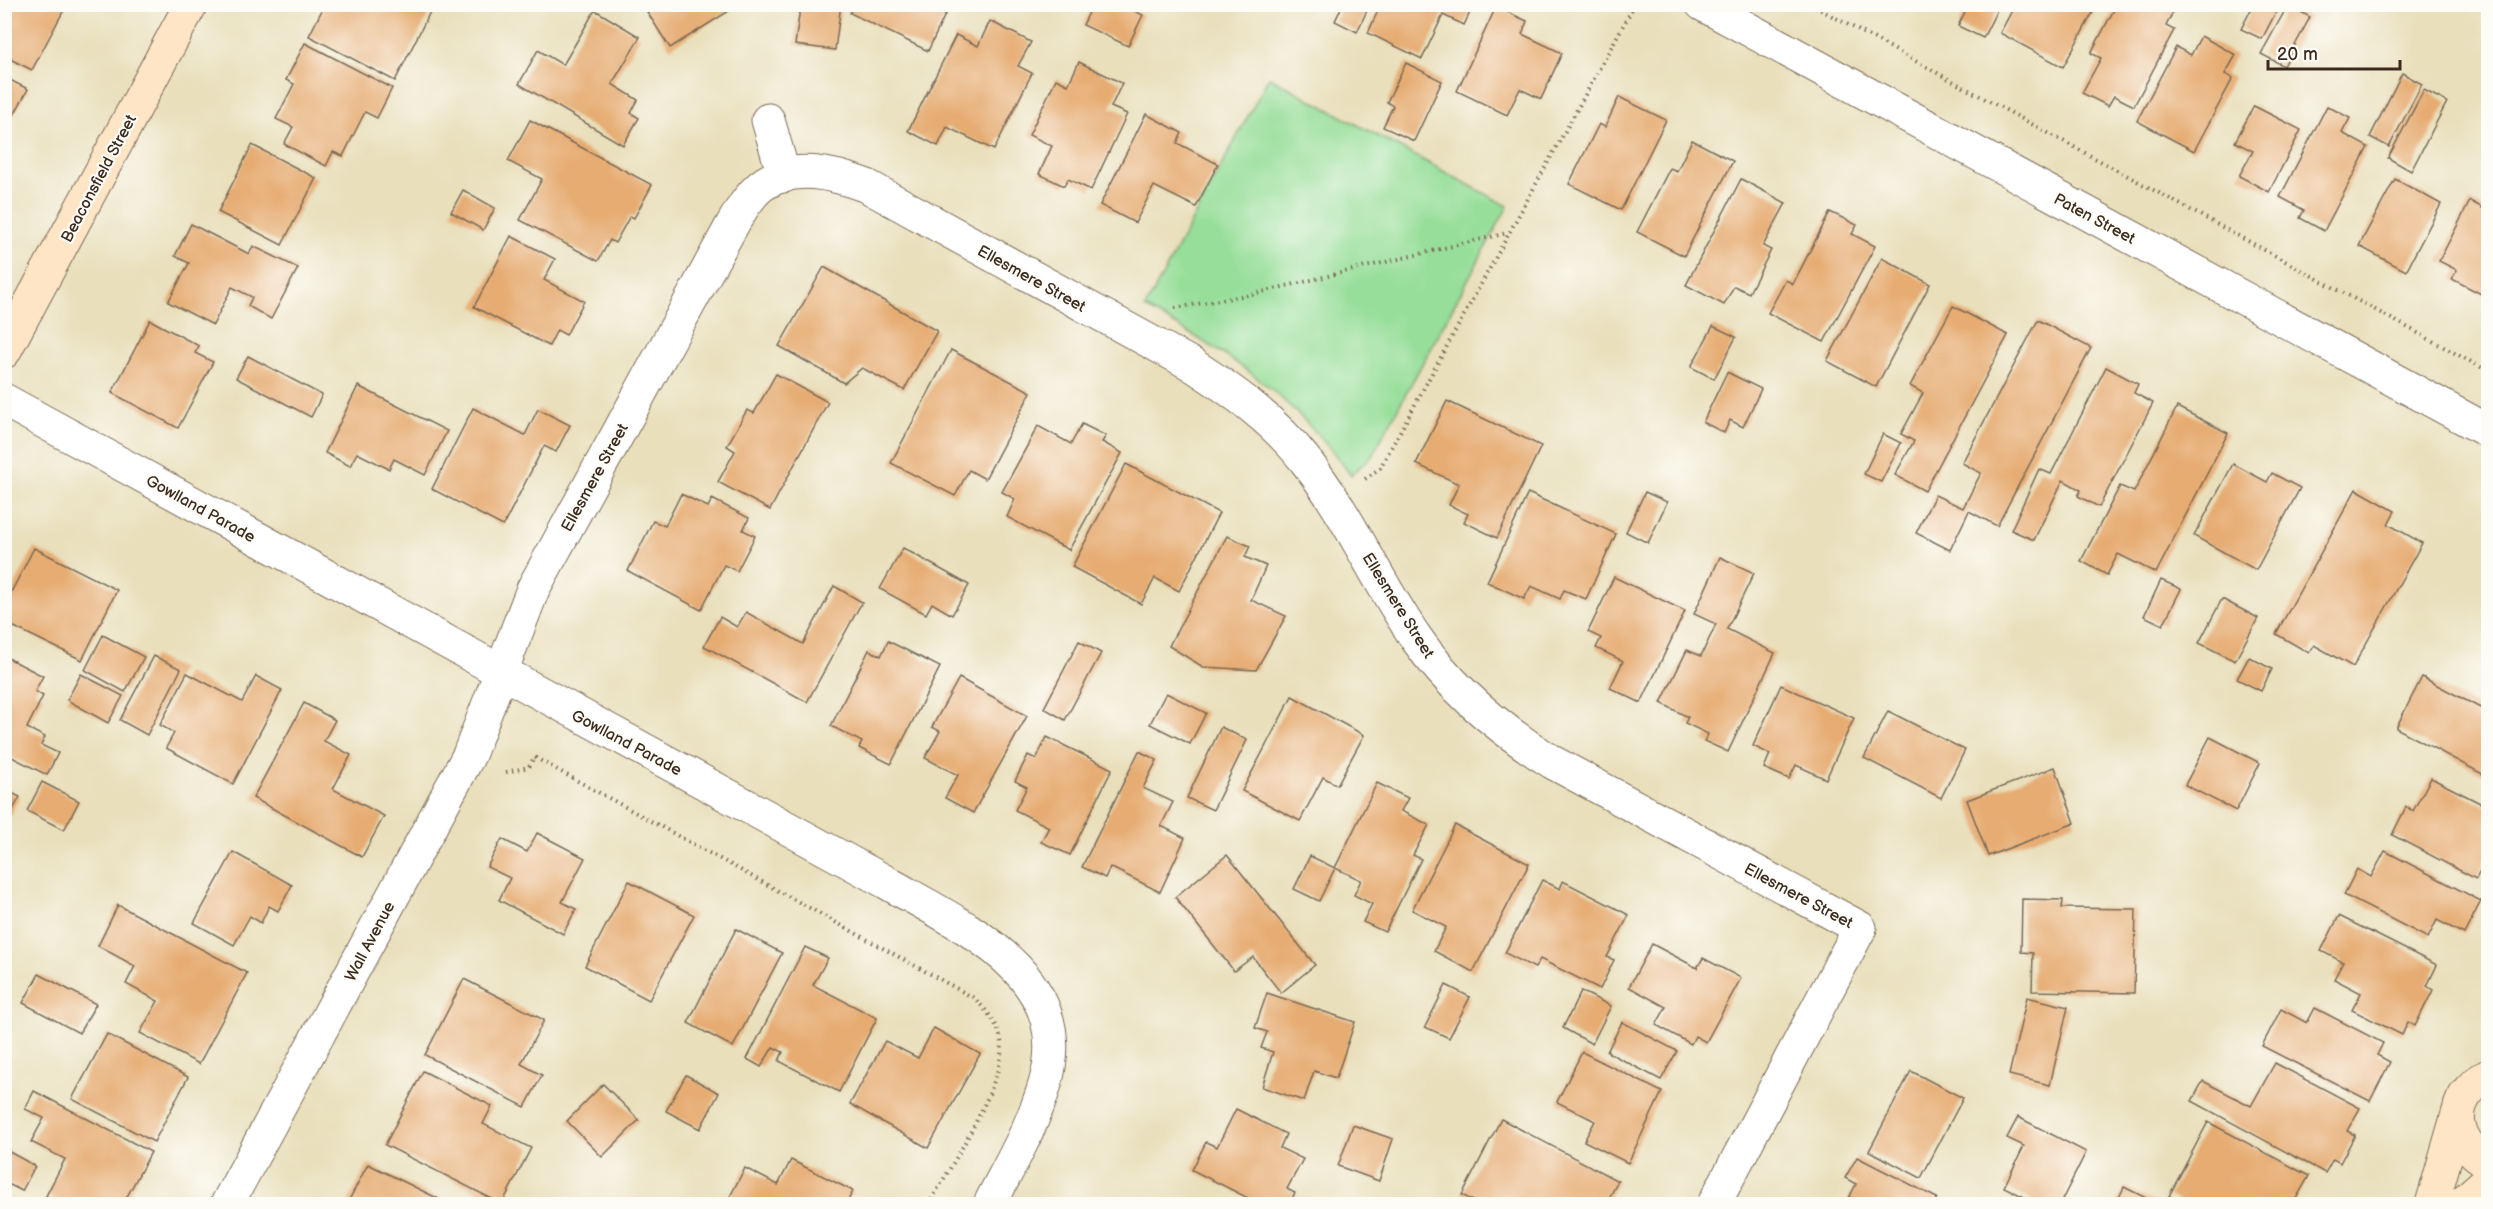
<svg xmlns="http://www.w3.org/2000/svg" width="2493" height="1209" font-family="'Balsamiq Sans',sans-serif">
<rect width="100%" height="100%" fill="#fdfcf7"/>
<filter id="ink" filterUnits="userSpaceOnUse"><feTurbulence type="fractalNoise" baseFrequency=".0167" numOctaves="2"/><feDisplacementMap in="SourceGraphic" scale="12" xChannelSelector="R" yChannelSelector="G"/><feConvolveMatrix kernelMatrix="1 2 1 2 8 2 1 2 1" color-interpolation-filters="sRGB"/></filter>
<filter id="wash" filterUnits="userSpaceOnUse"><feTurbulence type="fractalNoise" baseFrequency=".008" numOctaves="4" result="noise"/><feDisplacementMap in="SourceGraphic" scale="24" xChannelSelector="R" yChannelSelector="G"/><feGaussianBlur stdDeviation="1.35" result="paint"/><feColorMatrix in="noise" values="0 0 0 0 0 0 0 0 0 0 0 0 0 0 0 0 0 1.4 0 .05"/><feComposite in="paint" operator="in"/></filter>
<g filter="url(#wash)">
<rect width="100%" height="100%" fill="#e9dfbb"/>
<path fill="#96de99" stroke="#68845c" stroke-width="1.5" d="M1269,77L1508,206L1372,456L1351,475C1288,392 1235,357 1145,308Z"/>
<g id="blocks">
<g fill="#e6ac72">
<polygon points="4,4 67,4 32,70 4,56"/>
<polygon points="325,4 434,4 395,81 309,36"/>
<polygon points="642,4 725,4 729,11 670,48"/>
<polygon points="785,4 841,4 835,50 795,45 800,8"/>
<polygon points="854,4 950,4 928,51 850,13"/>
<polygon points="1093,4 1120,4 1143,15 1128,46 1083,25"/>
<polygon points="1343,4 1370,4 1357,32 1335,21"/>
<polygon points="1381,4 1474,4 1464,25 1443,15 1422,59 1368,33"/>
<polygon points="1969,4 2000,4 1983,38 1958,26"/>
<polygon points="2117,4 2177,4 2166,26 2174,30 2134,106 2114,96 2108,106 2082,93 2101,58 2091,53"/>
<polygon points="2254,4 2280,4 2262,39 2241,29"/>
<polygon points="2015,5 2097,5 2063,67 2000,33"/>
<polygon points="2288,5 2310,17 2284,66 2261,54"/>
<polygon points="1496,7 1527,21 1522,34 1562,53 1541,99 1520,89 1507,115 1457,91"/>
<polygon points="595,10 640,37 612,84 638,100 631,113 639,118 623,145 519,84 538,50 563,65"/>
<polygon points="990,21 1031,42 1018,66 1032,73 994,150 947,127 938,146 908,131 956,35 978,46"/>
<polygon points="2201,36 2236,55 2225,74 2233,78 2194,151 2137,121 2176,47 2191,55"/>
<polygon points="305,43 392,88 377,118 365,112 343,156 333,152 326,166 284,144 293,127 276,119 294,84 286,80"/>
<polygon points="1079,62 1122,83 1111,107 1127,114 1091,190 1068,179 1064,186 1039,174 1052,146 1029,135 1056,79 1068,85"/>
<polygon points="1406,63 1442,81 1414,141 1383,127 1393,106 1387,102"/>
<polygon points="2402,73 2422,84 2389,147 2370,137"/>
<polygon points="4,77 28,89 14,115 9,112 4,122"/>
<polygon points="2424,90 2447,102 2411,171 2388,158"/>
<polygon points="1619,97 1666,120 1621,210 1569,184 1599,124 1605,127"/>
<polygon points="2254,106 2301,130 2269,192 2239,176 2253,151 2235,142"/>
<polygon points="2327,106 2350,118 2342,133 2368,147 2324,231 2300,218 2304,210 2280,197"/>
<polygon points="1146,114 1182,133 1177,143 1218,164 1196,207 1154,186 1135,223 1100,205"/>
<polygon points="530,120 652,185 634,218 630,216 615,243 610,240 598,261 520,220 542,179 508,161"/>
<polygon points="1692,140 1733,161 1684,256 1637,232 1670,168 1677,171"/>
<polygon points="252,145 316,178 282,245 218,212"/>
<polygon points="1741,179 1786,203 1763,246 1771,250 1749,293 1734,286 1724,305 1686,285"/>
<polygon points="2395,179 2441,204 2406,271 2359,246"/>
<polygon points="463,190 495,208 483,230 451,212"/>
<polygon points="2470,201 2488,211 2488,289 2485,296 2452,279 2457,270 2439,261"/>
<polygon points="1830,212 1857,225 1852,234 1875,246 1824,342 1768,313 1786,280 1793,284"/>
<polygon points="191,224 249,254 253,246 298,268 271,319 248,306 252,297 232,287 213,325 168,302 189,263 175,256"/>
<polygon points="511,236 555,259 544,280 584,301 566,335 557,330 549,346 474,307"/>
<polygon points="1882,258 1930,284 1876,387 1827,361"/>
<polygon points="824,267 937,331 904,390 862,368 844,383 779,346"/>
<polygon points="1953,306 2008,335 1925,491 1895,475 1914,441 1901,434 1923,393 1910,386"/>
<polygon points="150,320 199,346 195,353 213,362 178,428 112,393"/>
<polygon points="2038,320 2091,348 1997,526 1969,511 1950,550 1916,533 1935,495 1963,508 1981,473 1962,463"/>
<polygon points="1713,326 1736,337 1714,379 1691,367"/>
<polygon points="951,350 1031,392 985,479 969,470 955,496 891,463"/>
<polygon points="248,356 322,395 311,417 236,378"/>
<polygon points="2106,367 2138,384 2134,393 2153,403 2099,507 2078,496 2081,490 2063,480 2034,540 2011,530 2039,469 2051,474"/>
<polygon points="1727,372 1761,389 1743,427 1730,420 1724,433 1703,422"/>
<polygon points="776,374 828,402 770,510 718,482 735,451 727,446 747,410 754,413"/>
<polygon points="358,386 447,431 425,475 394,459 389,469 357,453 350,466 325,453"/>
<polygon points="1447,401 1541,446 1497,538 1464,522 1468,514 1449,505 1459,484 1416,464"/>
<polygon points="2177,407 2228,433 2156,573 2118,554 2107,575 2081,561 2120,486 2134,492"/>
<polygon points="473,408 525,435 538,409 570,425 556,452 544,446 503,526 432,489"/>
<polygon points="1082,424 1106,436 1102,442 1122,453 1069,550 1007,517 1015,499 1002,492 1038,426 1071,444"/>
<polygon points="1883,434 1901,443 1881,482 1864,474"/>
<polygon points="1126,464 1219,513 1179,591 1155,578 1141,604 1072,567"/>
<polygon points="2233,464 2267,482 2272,473 2300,488 2256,570 2194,536"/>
<polygon points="2356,489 2395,511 2388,524 2422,543 2353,667 2314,645 2309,653 2276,634"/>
<polygon points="1645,492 1667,502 1648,543 1626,532"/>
<polygon points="1528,493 1616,534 1586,599 1564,590 1560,599 1531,586 1524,599 1487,582"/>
<polygon points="681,494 708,507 712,499 749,518 743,530 755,536 737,571 724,565 701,610 628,571 653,521 665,526"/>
<polygon points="1227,536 1250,546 1245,557 1266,566 1251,600 1286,616 1256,670 1203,667 1169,646"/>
<polygon points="34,548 117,590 82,660 4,622 4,606"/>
<polygon points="903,548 969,585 952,615 932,603 926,614 880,589"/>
<polygon points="1720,557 1754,573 1727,629 1775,653 1728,752 1704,741 1708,734 1685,723 1688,717 1661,703 1687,650 1701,656 1716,624 1694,614"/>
<polygon points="1614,577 1685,611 1641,703 1610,688 1623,661 1596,648 1601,638 1588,632"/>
<polygon points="2161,580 2181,589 2163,625 2144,616"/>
<polygon points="834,586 862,602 807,702 704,646 720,617 737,627 746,612 803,644"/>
<polygon points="2222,599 2258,618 2235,661 2199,643"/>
<polygon points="103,635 144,657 125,692 85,670"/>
<polygon points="888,641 940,667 891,764 859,748 862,742 831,726 869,650 881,656"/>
<polygon points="1079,641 1101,653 1065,720 1044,708"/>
<polygon points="4,656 43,676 35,691 43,696 27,728 45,737 41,745 58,753 47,775 4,753"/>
<polygon points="154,656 181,669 147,735 120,720"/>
<polygon points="2249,657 2272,669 2261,691 2237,679"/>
<polygon points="187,673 242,702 256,676 282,690 233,784 166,748 174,733 160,725"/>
<polygon points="81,674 123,696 108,723 67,700"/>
<polygon points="2422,677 2488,712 2488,777 2396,728"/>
<polygon points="959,678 1027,716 973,813 945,798 958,775 925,758 940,731 932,727"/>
<polygon points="1781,685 1854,718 1826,779 1796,765 1789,779 1764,768 1770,754 1753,746"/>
<polygon points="1166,693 1206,713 1190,744 1150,724"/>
<polygon points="1292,696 1364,735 1337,785 1323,777 1300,821 1242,791"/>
<polygon points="304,703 335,720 324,741 351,755 333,789 384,816 362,857 253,798"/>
<polygon points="1888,711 1965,750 1941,798 1864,758"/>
<polygon points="1221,727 1247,740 1213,810 1187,798"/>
<polygon points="1047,737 1112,769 1070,855 1041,842 1049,827 1015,810 1027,787 1015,781 1028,755 1036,759"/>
<polygon points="2210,737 2260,763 2236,811 2185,785"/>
<polygon points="1139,751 1157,760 1143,788 1173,802 1161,826 1185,838 1160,892 1110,867 1105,878 1082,867"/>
<polygon points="2055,767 2075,823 1988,856 1967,800"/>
<polygon points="2431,778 2488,807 2488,855 2476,879 2392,835 2406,807 2413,811"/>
<polygon points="42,782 79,801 64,830 27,811"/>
<polygon points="1377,783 1408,798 1401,811 1429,825 1413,855 1421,859 1385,932 1363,922 1372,904 1354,895 1361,880 1335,868"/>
<polygon points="4,789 20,797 4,825"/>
<polygon points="1455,825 1529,864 1473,972 1434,951 1446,927 1412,910"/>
<polygon points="537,833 585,858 562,902 576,909 563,934 499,900 510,878 487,867 502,839 527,852"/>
<polygon points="2385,851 2481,901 2464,934 2437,920 2428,938 2344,895 2357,869 2371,877"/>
<polygon points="233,852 292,885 278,911 269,906 261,923 250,916 234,945 194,923"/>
<polygon points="1227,855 1315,965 1281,993 1253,957 1234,971 1175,897"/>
<polygon points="1310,856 1335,868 1319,901 1294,889"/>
<polygon points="1542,880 1560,889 1563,881 1629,915 1607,957 1614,960 1600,989 1540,959 1535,968 1505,953"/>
<polygon points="629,881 694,915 649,1000 585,966"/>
<polygon points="2022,899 2063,900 2062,908 2136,909 2134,993 2032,991 2033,953 2021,952"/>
<polygon points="118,905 247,973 199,1064 140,1033 158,1001 126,984 135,966 98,946"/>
<polygon points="2339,916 2437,965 2427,986 2433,990 2415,1026 2408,1022 2402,1035 2352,1010 2361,993 2334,979 2343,962 2321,951"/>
<polygon points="736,929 782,953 733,1047 688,1023"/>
<polygon points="1652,944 1697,968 1703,958 1741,978 1706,1042 1695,1036 1691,1044 1656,1025 1666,1007 1629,987"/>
<polygon points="805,947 828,958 813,985 877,1018 839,1092 779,1061 783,1052 773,1047 761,1067 747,1059"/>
<polygon points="39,974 96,1004 79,1033 23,1003"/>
<polygon points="464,979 544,1020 521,1064 542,1075 525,1107 425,1055"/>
<polygon points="1446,985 1470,997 1449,1038 1425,1027"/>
<polygon points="1581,991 1611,1006 1592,1044 1563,1028"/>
<polygon points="1267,993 1355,1022 1336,1078 1314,1071 1304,1101 1262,1087 1273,1052 1261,1048 1267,1032 1255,1028"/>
<polygon points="2027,997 2068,1007 2050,1085 2009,1075"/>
<polygon points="2315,1008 2383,1043 2377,1055 2390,1062 2370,1101 2262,1046 2281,1009 2307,1023"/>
<polygon points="1622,1022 1677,1051 1661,1080 1607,1052"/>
<polygon points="934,1028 980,1054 928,1148 850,1104 885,1041 918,1058"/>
<polygon points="107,1034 188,1077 154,1142 72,1099"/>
<polygon points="1582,1052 1662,1092 1628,1163 1584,1141 1595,1121 1557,1102"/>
<polygon points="2275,1063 2360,1108 2347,1131 2355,1135 2340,1163 2333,1159 2325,1173 2192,1101 2203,1081 2251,1106"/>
<polygon points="423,1071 492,1106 483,1124 531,1148 502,1204 385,1145"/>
<polygon points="1911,1071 1963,1098 1921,1178 1869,1151"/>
<polygon points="686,1075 719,1093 700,1129 666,1111"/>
<polygon points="603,1084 639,1120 602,1157 567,1121"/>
<polygon points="34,1091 151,1152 123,1204 62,1204 46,1196 65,1159 31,1142 44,1118 25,1109"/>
<polygon points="1236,1109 1286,1134 1280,1148 1303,1159 1287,1189 1295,1193 1289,1204 1260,1204 1192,1170 1206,1142 1217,1147"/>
<polygon points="2018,1117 2086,1152 2060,1204 2038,1204 2004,1187 2024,1146 2007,1138"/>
<polygon points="1501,1119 1618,1181 1606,1204 1479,1204 1462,1195"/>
<polygon points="2208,1122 2309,1176 2293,1204 2185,1204 2169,1196"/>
<polygon points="1353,1125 1393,1139 1379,1181 1338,1166"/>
<polygon points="4,1149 35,1166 22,1191 4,1182"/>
<polygon points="1857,1157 1937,1198 1933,1204 1846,1204 1856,1184 1845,1178"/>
<polygon points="791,1160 853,1191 846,1204 726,1204 745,1168 778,1185"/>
<polygon points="368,1164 449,1204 347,1204"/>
<polygon points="2124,1187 2158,1204 2116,1204"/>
</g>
</g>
</g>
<g filter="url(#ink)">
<use href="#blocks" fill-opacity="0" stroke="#786955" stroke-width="1.5"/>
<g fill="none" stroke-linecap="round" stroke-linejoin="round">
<defs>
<g id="minor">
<polyline points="1702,4 2488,431"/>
<polyline points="768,120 784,176"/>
<path d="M227,1204L469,755L533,589L731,227C739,213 748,197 761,186C792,162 835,174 867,186L1191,364C1233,391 1274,420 1305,460C1349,515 1376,580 1416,638C1452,690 1499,729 1552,762L1860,928L1714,1204"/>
</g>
<path id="tertiary" d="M4,400L886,882C962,926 1078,975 1045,1084C1033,1126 1009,1166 990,1204"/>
<g id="secondary">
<polyline points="4,352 191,4"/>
<path d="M2488,1076C2448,1095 2449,1142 2488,1162"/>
<polyline points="2432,1204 2458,1114"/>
<polyline points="2461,1204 2488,1180"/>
</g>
</defs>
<use href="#minor" stroke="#786955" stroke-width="35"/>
<use href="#tertiary" stroke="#786955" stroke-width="35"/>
<use href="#secondary" stroke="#786955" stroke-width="35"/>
<g stroke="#786955" stroke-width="4" stroke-dasharray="1.5 4.5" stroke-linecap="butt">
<polyline points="1810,4 2488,371"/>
<polyline points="1175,308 1253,294 1507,233"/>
<polyline points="4,462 10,465"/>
<polyline points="1365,479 1380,468 1635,4"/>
<path d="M506,772L529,767L534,757L974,998C986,1010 998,1023 1001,1040C1008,1079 949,1169 929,1204"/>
</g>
<use href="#minor" stroke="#fff" stroke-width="33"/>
<use href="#tertiary" stroke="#fff" stroke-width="33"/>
<use href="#secondary" stroke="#fde5c5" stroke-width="33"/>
</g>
</g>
<g text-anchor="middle" stroke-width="4.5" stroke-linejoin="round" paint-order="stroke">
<g font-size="16" fill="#3b2a1e" stroke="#fdfcf7">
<text transform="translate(98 178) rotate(-62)" y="6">Beaconsfield Street</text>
<text transform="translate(2095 218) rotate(28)" y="6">Paten Street</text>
<text transform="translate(1032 278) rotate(29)" y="6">Ellesmere Street</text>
<text transform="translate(594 477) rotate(-61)" y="6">Ellesmere Street</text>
<text transform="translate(201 508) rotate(29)" y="6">Gowlland Parade</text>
<text transform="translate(1399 605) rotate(58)" y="6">Ellesmere Street</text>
<text transform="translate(627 742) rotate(28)" y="6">Gowlland Parade</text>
<text transform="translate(1799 895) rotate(28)" y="6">Ellesmere Street</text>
<text transform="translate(369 941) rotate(-62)" y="6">Wall Avenue</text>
</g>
</g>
<rect width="2493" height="1209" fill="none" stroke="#fdfcf7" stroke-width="24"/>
<path d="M2268 60v9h132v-9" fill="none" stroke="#3b2a1e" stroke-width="3"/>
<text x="2277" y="60" font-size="18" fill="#3b2a1e" stroke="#fdfcf7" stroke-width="4.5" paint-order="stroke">20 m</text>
</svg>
